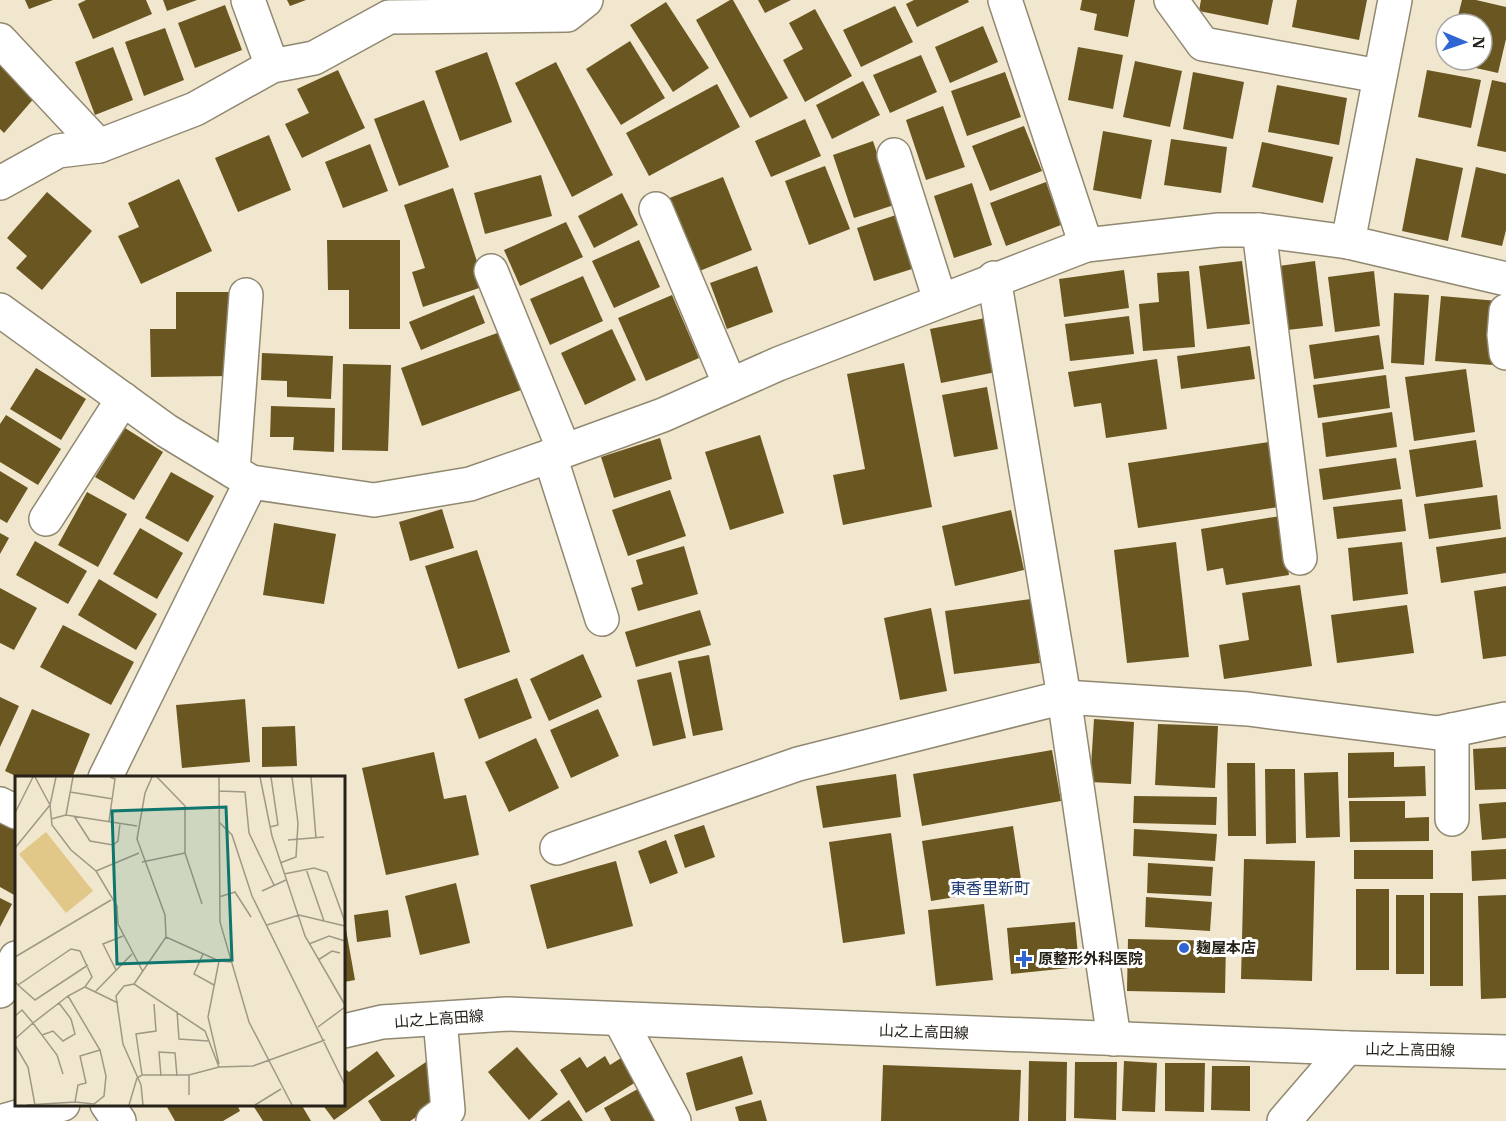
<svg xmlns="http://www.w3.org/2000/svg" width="1506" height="1121" font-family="'IBM Plex Serif','Noto Sans JP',serif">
<rect width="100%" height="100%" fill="#f1e7ce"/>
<g fill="#6a5620">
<polygon points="25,0 53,0 29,9"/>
<polygon points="86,0 146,0 152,14 93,39 78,4"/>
<polygon points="163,0 197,0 167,11"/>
<polygon points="287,0 306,0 290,6"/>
<polygon points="730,0 733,0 788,98 750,118 696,20"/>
<polygon points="758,0 791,0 765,13"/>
<polygon points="914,0 968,0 969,2 917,27 906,4"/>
<polygon points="1082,0 1135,0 1128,37 1094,30 1097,14 1080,10"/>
<polygon points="1201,0 1273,0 1268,25 1199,11"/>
<polygon points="1297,0 1367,0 1359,40 1292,27"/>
<polygon points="1462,0 1476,0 1506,7 1506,39 1498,73 1445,61 1482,60 1482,24 1456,24"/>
<polygon points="666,2 709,68 673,92 630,25"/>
<polygon points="225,5 242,50 195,68 178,23"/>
<polygon points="895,6 913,42 861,67 843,30"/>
<polygon points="815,9 852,76 805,102 783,60 803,49 789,23"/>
<polygon points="983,26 998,62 950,83 935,47"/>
<polygon points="165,28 184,80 144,96 125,42"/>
<polygon points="630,41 665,98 621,125 586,69"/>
<polygon points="113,47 133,100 95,115 75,62"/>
<polygon points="1078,47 1123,55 1113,109 1068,100"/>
<polygon points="487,52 512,122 460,141 435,71"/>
<polygon points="921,55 937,92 890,113 873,75"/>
<polygon points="1135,61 1182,71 1170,127 1123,117"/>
<polygon points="556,62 613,175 572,197 515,83"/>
<polygon points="0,64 36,96 4,133 0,129"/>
<polygon points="338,70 365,128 302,158 285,124 309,113 297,89"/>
<polygon points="1427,70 1481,80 1471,128 1418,117"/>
<polygon points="1005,72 1021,117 967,136 951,91"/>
<polygon points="1193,72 1244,82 1233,139 1183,129"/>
<polygon points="1492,80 1506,83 1506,152 1477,146"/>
<polygon points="863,81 880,115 832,139 816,105"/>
<polygon points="717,84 740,127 649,176 626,133"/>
<polygon points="1277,85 1347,98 1339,145 1268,132"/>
<polygon points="424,100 449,167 399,186 374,119"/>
<polygon points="943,106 965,167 926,180 906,120"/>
<polygon points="805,119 821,156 771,177 755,141"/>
<polygon points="1024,126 1042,171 990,191 972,146"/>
<polygon points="1103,131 1152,140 1141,199 1093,190"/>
<polygon points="269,135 291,190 238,212 215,158"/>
<polygon points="1171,139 1227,147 1221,193 1164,185"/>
<polygon points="873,141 894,205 854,218 833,155"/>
<polygon points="1262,142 1333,157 1323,203 1252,187"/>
<polygon points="370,144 388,191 343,208 325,162"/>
<polygon points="1416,158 1463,168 1448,241 1402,231"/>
<polygon points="825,166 850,229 809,245 785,181"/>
<polygon points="1476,167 1506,174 1506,230 1502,246 1461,237"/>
<polygon points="541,175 552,216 485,234 474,193"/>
<polygon points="723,177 752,250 697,272 667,199"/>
<polygon points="179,179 212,251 141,284 118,236 139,227 128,203"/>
<polygon points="1046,182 1061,225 1006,246 990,203"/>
<polygon points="972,183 992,245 954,258 934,196"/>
<polygon points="453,188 485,286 423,307 412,272 425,268 404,205"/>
<polygon points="47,192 92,231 42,290 16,268 27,256 7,238"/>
<polygon points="622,193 638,225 594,248 578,216"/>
<polygon points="896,215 912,269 874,281 857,228"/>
<polygon points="566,222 583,257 520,286 504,250"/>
<polygon points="327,240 400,240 400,329 349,329 349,290 328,290"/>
<polygon points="639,240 660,287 614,308 592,261"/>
<polygon points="1242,261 1250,324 1207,329 1199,266"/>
<polygon points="1315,261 1323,326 1287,330 1279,266"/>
<polygon points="757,266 773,312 727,329 710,283"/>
<polygon points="1124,270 1129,308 1064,317 1059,279"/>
<polygon points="1189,271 1195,347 1143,351 1139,304 1159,302 1157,273"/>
<polygon points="1374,271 1380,326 1335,332 1328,277"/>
<polygon points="583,276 603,321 550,345 530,299"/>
<polygon points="176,292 230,292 231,376 151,377 150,329 176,329"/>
<polygon points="1394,293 1429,295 1424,365 1391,363"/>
<polygon points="474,295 485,323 421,350 409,322"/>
<polygon points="672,295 699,358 646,381 618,318"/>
<polygon points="1441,296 1498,301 1493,365 1435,361"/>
<polygon points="1129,316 1134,354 1070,361 1065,324"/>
<polygon points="985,318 996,372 941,383 930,329"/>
<polygon points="612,329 636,380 585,405 561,353"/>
<polygon points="500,332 521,390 422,426 401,368"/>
<polygon points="1379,335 1384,369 1314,379 1309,345"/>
<polygon points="1250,346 1255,379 1181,389 1177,356"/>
<polygon points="262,353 333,356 331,399 287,397 287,381 261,380"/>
<polygon points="1157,359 1167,429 1106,438 1101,403 1074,407 1068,372"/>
<polygon points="904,363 932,507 843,525 833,475 865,469 847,374"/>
<polygon points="343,364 391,365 388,451 342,450"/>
<polygon points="36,368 86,399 61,440 10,409"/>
<polygon points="1466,369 1475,432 1414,441 1405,377"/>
<polygon points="1386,375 1390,408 1318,418 1313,385"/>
<polygon points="987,387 998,449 954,457 942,395"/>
<polygon points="271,406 335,408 334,452 293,450 294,437 270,437"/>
<polygon points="1392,412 1397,447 1326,457 1322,423"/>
<polygon points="6,415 61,449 38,485 0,462 0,424"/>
<polygon points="125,428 163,452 134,500 95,477"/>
<polygon points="760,435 784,513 730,530 705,452"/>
<polygon points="660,438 672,479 614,498 601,457"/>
<polygon points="1476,440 1483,487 1416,497 1409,450"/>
<polygon points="1269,442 1279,507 1138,528 1128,463"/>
<polygon points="1396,458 1401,489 1323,500 1319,469"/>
<polygon points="0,471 28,488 7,523 0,519"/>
<polygon points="171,472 214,496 188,542 145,518"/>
<polygon points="670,490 686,536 628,556 612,510"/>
<polygon points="87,492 127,514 98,567 58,545"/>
<polygon points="1497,495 1501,529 1429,539 1424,504"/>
<polygon points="1402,499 1406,531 1337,539 1333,507"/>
<polygon points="442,509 454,548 410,561 399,522"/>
<polygon points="1011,510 1024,570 955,586 942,526"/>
<polygon points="1280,516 1289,575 1226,585 1223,568 1207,571 1201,529"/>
<polygon points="274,523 336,534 324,604 263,595"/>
<polygon points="140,528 183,553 157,599 113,574"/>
<polygon points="0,533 9,538 0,554"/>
<polygon points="1506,537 1506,573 1441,583 1436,547"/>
<polygon points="35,541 87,571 68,604 16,575"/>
<polygon points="1176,542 1189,657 1127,663 1114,550"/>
<polygon points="1402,542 1408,594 1353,601 1348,548"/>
<polygon points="684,546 698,594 638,611 631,588 643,584 636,560"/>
<polygon points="477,550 510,652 458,669 425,566"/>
<polygon points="99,579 157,614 136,650 78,615"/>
<polygon points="1300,585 1312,666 1224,679 1219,645 1249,640 1242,593"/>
<polygon points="1506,586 1506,656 1483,659 1474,591"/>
<polygon points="0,588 37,608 14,650 0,643"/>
<polygon points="1031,599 1040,663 954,674 945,611"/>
<polygon points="1407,605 1414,653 1337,663 1331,615"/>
<polygon points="931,608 947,691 900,700 884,618"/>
<polygon points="700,610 711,645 636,667 625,632"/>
<polygon points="63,625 134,662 111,705 40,667"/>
<polygon points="583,654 602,697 549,721 530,679"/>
<polygon points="709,655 723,730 693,736 678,661"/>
<polygon points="671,672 686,738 653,746 637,680"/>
<polygon points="517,678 532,718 479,739 464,699"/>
<polygon points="0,697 19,706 0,747"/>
<polygon points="245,699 250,762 182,768 176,705"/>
<polygon points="32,709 90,734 72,778 20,778 5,771"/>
<polygon points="598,709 619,756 571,778 550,730"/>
<polygon points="1094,719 1134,722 1131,784 1090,782"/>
<polygon points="1158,724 1218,726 1215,788 1155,785"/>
<polygon points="295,726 297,766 262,767 262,727"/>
<polygon points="536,738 559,788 509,812 485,762"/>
<polygon points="1506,747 1506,789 1475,790 1473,749"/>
<polygon points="1052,750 1061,801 922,826 913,774"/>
<polygon points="434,752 444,799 466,795 479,855 386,875 362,768"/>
<polygon points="1394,752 1394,767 1425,766 1426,796 1348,798 1348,753"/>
<polygon points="1227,763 1255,763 1256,836 1228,836"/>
<polygon points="1265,769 1295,769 1296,843 1266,844"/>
<polygon points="1338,772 1340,837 1306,838 1304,773"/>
<polygon points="896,774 901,817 823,828 816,786"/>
<polygon points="1134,796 1217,797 1216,825 1133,823"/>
<polygon points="1349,801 1405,801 1405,818 1429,817 1429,841 1350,842"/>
<polygon points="1506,802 1506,838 1482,840 1479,804"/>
<polygon points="0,821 16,830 16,896 0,887"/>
<polygon points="704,825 715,857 685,868 674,835"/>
<polygon points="1013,826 1022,886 931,901 922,841"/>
<polygon points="1134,829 1217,834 1215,861 1133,856"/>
<polygon points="891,833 905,934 843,943 829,842"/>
<polygon points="666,840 678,873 650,884 638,851"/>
<polygon points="1506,849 1506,879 1472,881 1471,851"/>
<rect x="1354" y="850" width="79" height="29"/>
<polygon points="1244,859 1315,861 1312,981 1241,979"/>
<polygon points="616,861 633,926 547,949 530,885"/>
<polygon points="1148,863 1213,867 1211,896 1147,893"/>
<polygon points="456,883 470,943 420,955 405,896"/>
<rect x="1356" y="889" width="33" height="81"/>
<rect x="1430" y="893" width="33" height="93"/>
<rect x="1396" y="895" width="28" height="79"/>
<polygon points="1506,895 1506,998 1481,999 1478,896"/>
<polygon points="1146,897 1212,902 1210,931 1145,927"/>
<polygon points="0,898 12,904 0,927"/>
<polygon points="984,904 993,980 936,986 928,910"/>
<polygon points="388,910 391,937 357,942 354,915"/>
<polygon points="1075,922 1079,967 1011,974 1007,928"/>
<polygon points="345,924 355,980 344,982 344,925"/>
<polygon points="1128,939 1226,941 1225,993 1127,991"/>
<polygon points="517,1047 558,1094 529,1120 488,1072"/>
<polygon points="377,1051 395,1076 334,1120 322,1104 344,1104 344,1068 349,1072"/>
<polygon points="605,1056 610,1065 621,1058 636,1082 586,1113 560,1070 580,1057 587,1068"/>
<polygon points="742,1056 753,1094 696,1111 686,1073"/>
<polygon points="1029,1061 1067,1062 1066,1121 1028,1121"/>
<polygon points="1124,1061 1157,1063 1155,1112 1122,1111"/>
<polygon points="426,1062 435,1077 429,1081 442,1100 410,1121 381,1121 368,1101"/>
<polygon points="1075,1062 1117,1062 1116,1120 1074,1118"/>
<polygon points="1165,1063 1205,1063 1204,1112 1165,1111"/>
<polygon points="883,1065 1021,1070 1019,1121 881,1121"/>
<polygon points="1212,1066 1250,1066 1250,1111 1211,1110"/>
<polygon points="643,1086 657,1121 611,1121 604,1108"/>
<polygon points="569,1100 583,1121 540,1121"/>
<polygon points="761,1100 767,1121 739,1121 735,1107"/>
<polygon points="171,1104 237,1104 240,1111 223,1121 175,1121 167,1107"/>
<polygon points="252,1104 301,1104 311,1121 263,1121"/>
</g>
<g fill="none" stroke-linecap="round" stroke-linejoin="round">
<defs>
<g id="minor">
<polyline points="248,0 272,66"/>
<polyline points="1005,0 1086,245"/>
<polyline points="1171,0 1203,44 1379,76"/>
<polyline points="0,40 99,146"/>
<polyline points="894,155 940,300"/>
<polyline points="0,183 58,151 99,146 195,109 272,66 314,58 389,17 567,15 586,0"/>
<polyline points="656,209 730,385"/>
<polyline points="1259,230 1300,558"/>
<polyline points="1348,242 1395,0"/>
<polyline points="491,271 564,450"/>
<polyline points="994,278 1064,697 1114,1039"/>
<polyline points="0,310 167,431 251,482 374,500 470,484 550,456 663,415 778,364 1086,245 1219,230 1259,230 1348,242 1506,279"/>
<polyline points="1506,311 1504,335 1506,353"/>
<polyline points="550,456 602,619"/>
<polyline points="233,471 246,295"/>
<polyline points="46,519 123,399"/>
<polyline points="1452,730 1452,819"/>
<polyline points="105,778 251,482"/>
<polyline points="0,804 16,812"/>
<polyline points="557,848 798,764 1064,697 1248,709 1438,733 1506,719"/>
<polyline points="0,991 16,958"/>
<polyline points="620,1020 674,1121"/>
<polyline points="344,1031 382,1022 507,1014 1347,1048 1506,1052"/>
<polyline points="107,1104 119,1121"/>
<polyline points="3,1121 63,1104"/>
<polyline points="433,1121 448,1110 440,1019"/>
<polyline points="1284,1121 1347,1048"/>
</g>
</defs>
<use href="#minor" stroke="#918871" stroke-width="36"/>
<use href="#minor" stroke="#fff" stroke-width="33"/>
</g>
<g fill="#2f66d4" stroke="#fff" stroke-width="2">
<circle cx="1184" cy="948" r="6"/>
<path d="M1021 950h6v6h6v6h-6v6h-6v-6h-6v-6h6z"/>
</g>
<g text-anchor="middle" stroke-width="6" stroke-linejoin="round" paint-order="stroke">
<g font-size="15" font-weight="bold" fill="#262219" stroke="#fff" text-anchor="start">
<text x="1196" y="953">麹屋本店</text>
<text x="1038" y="964">原整形外科医院</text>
</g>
<g font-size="15" fill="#262219" stroke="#fff">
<text transform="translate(439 1019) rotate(-4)" y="5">山之上高田線</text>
<text transform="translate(924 1032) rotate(2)" y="5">山之上高田線</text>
<text transform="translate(1410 1050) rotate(1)" y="5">山之上高田線</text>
</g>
<g font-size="16" fill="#203c73" stroke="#fff">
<text x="990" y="894">東香里新町</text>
</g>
</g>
<g transform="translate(15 776)">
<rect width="330" height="330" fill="#f1e7ce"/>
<path d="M31,56L78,115L51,137L4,78Z" fill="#e2c888"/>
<path fill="none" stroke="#a09886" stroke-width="1.5" d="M20,1L35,29M41,1L35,29L37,49L56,74L81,95L102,130L103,148L128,196M142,1L170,30V77L187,128M204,1L205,146L234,246L277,329M245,1L257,60L290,160L330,229M296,1L301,62M204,15L230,16L234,57L259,109M55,16L98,23M0,37L18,1M51,39L58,1M59,40L75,65L98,69L103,65L105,47M36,43L51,39L122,50M94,45L100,3L95,1M205,47L217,59L237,120L330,309M255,51L263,49L256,1M273,64L309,61M0,72L35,29M127,86L170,77M265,87L281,81L283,47L277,1M291,93L309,145M81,95L124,77M269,98L299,92L312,96L330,146M247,115L271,104M204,121L220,116L236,141M252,149L284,139L330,150M151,161L204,185L217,186M294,168L314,160L330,165M188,178L179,198L199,209M0,181L96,124M303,184L317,175L325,177M204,185L193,241L204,288M101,194L88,168L108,160M0,205L3,209L56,173L65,175L77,201L70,211L53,220L85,274L65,280L71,307L63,309L60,326L12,329M119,208L190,255L204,291M3,209L20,224L73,189M70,211L103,227M80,216L117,178M162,235L164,263L193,265M0,240L7,234L18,247L53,220M303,251L330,231M27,259L38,255L48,265L60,258L56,243L44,227M0,263L18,247L42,279L48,298M0,269L13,291L20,329M127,299L121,258L141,255L139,228M174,299V319M146,300L144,276L160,277L162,300M122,302L127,299H174L204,291L238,290L310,264M60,326L79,328L89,320L91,300L85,274M114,329L122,302M128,329L126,309L108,268L101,220L109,210L119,208L151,161L150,139L122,63L130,17L137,1M240,329L266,313"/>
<path fill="#0f766e" fill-opacity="0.15" stroke="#0f766e" stroke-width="3" d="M211,31L217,184L102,188L97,35Z"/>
<rect width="330" height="330" fill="none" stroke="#262219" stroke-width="3"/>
</g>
<g transform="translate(1464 42) rotate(92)"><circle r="28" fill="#ffffff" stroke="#a8a7a3" stroke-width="1.5"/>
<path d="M0-4.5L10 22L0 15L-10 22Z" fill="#2f66d4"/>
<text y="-9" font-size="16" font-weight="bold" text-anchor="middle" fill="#262219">N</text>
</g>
</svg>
